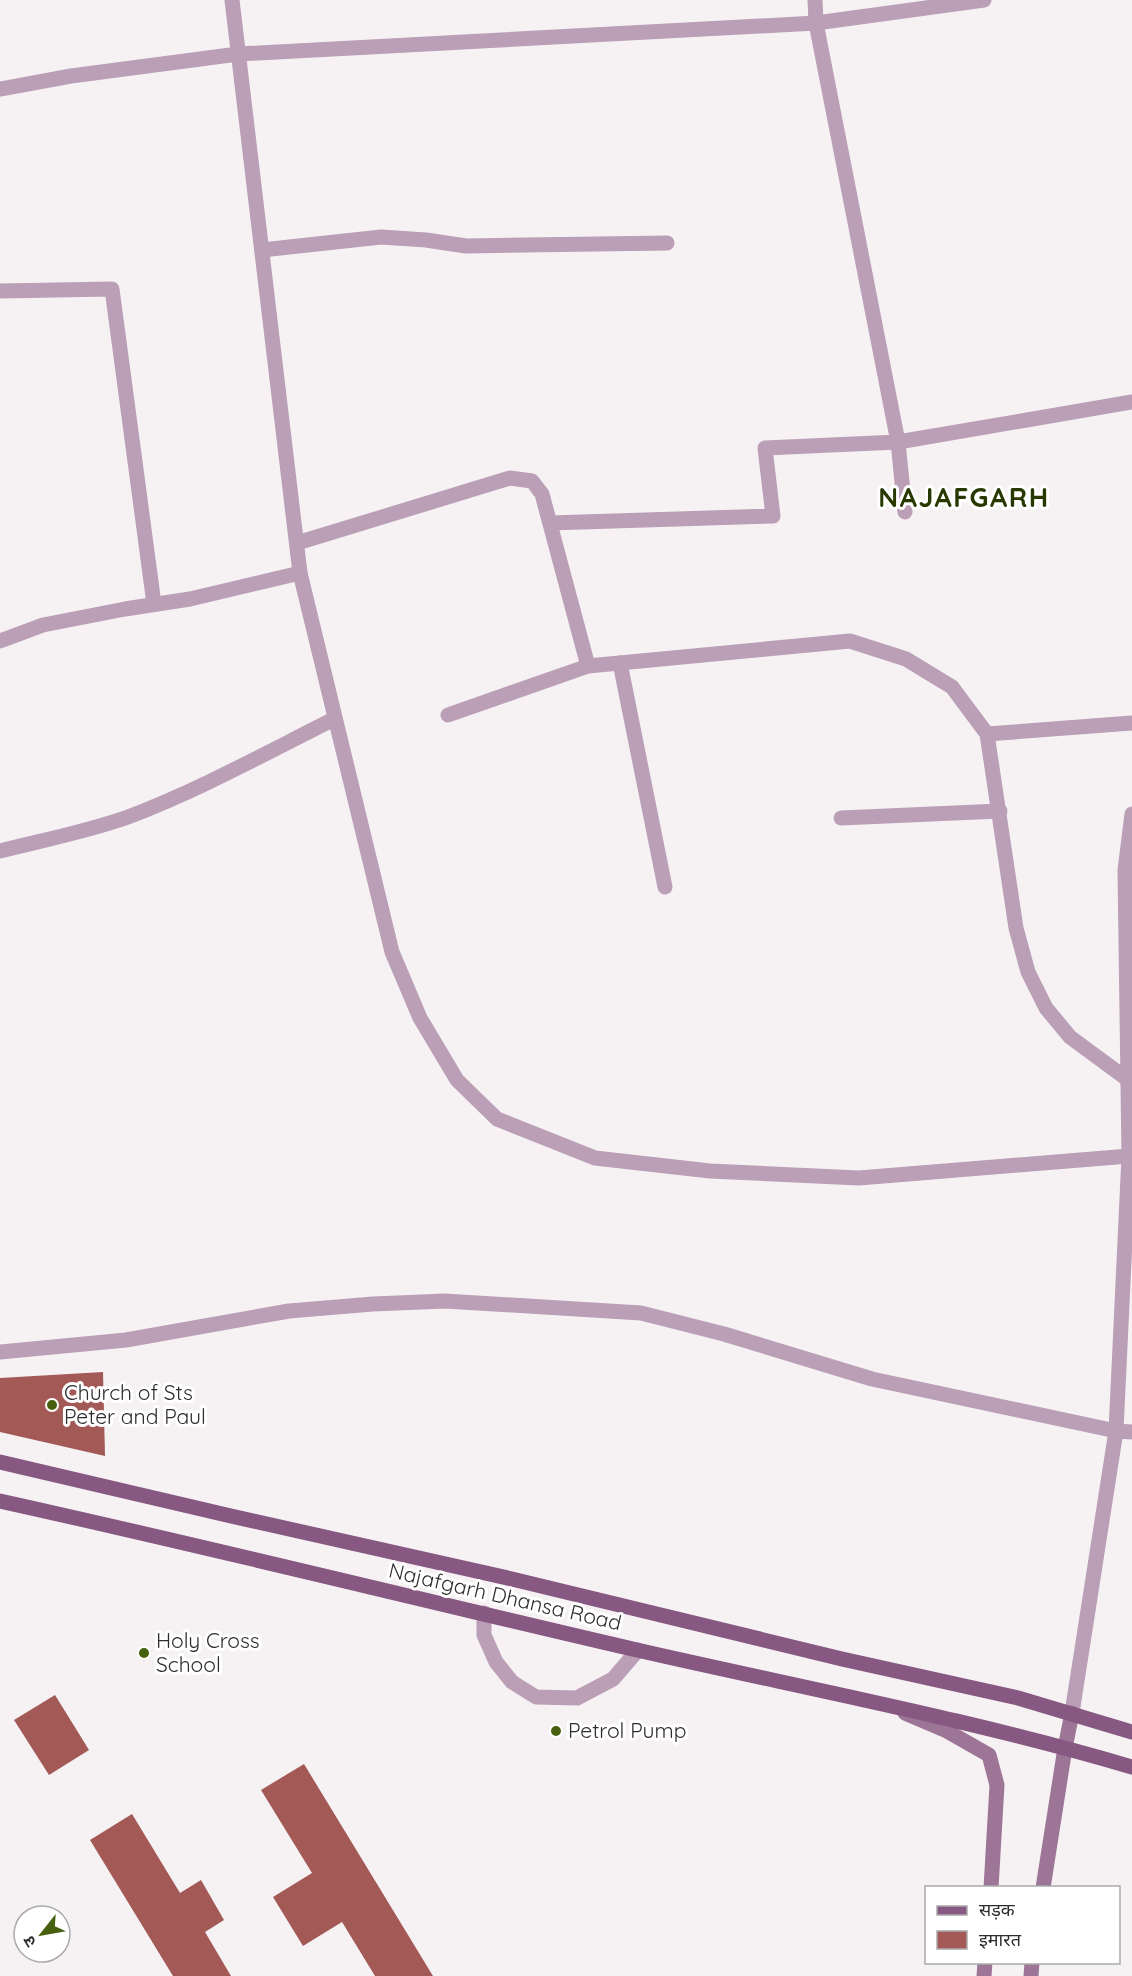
<svg xmlns="http://www.w3.org/2000/svg" width="1132" height="1976" font-family="Quicksand,'Noto Sans Devanagari',sans-serif">
<rect width="100%" height="100%" fill="#f6f2f4"/>
<g fill="#a35956">
<polygon points="103,1372 105,1456 0,1432 0,1378"/>
<polygon points="55,1695 89,1750 49,1775 14,1720"/>
<polygon points="304,1764 433,1976 375,1976 342,1922 303,1946 273,1897 312,1873 261,1790"/>
<polygon points="132,1814 180,1893 201,1880 224,1920 205,1932 231,1976 173,1976 90,1840"/>
</g>
<g fill="none" stroke-linecap="round" stroke-linejoin="round">
<polyline stroke="#ba9fb6" stroke-width="15" points="484,1613 484,1635 496,1662 512,1682 536,1697 577,1698 613,1679 638,1650"/>
<g stroke="#ba9fb6" stroke-width="15">
<polyline points="232,0 300,573 392,952 420,1018 457,1080 497,1119 595,1158 710,1171 859,1178 1129,1156"/>
<polyline points="0,89 71,76 238,54 816,23 984,0"/>
<polyline points="262,250 381,237 426,240 466,246 667,243"/>
<polyline points="0,291 112,289 154,604"/>
<polyline points="905,512 898,442 1132,402"/>
<polyline points="550,523 773,516 765,448 898,442 816,23 815,0"/>
<polyline points="297,543 510,478 532,481 542,494 588,666 850,641 906,659 952,687 987,734 1016,928 1028,972 1046,1008 1070,1037 1127,1079"/>
<polyline points="0,641 43,625 125,609 190,599 300,573"/>
<polyline points="620,663 665,887"/>
<polyline points="448,715 588,666"/>
<polyline points="987,734 1132,723"/>
<polyline points="841,818 1000,811"/>
<path d="M0,851C43,840 86,832 128,817C199,790 266,753 334,719"/>
<polyline points="0,1352 126,1340 289,1311 373,1304 445,1301 641,1313 724,1334 872,1379 1116,1431 1132,1432"/>
<polyline points="1072,1713 1116,1431 1129,1156 1125,870 1132,814"/>
</g>
<g stroke="#9d7697" stroke-width="15">
<polyline points="905,1713 945,1730 989,1755 997,1785 991,1888"/>
<polyline points="1043,1888 1065,1748 1072,1713"/>
<polyline points="984,1976 985,1962"/>
<polyline points="1031,1976 1032,1962"/>
</g>
<g stroke="#875881" stroke-width="15">
<polyline points="0,1462 231,1516 512,1579 842,1659 1018,1698 1132,1732"/>
<path d="M0,1501C213,1548 425,1601 637,1650C803,1688 969,1719 1132,1767"/>
</g>
</g>
<g fill="#47600d" stroke="#fff" stroke-width="2">
<circle cx="52" cy="1405" r="6"/>
<circle cx="144" cy="1653" r="6"/>
<circle cx="556" cy="1731" r="6"/>
</g>
<g text-anchor="middle" stroke-width="6" stroke-linejoin="round" paint-order="stroke">
<g font-size="21" fill="#2e2c2d" stroke="#fff" text-anchor="start">
<text x="64" y="1400">Church of Sts<tspan x="64" dy="24">Peter and Paul</tspan></text>
<text x="156" y="1648">Holy Cross<tspan x="156" dy="24">School</tspan></text>
<text x="568" y="1738">Petrol Pump</text>
</g>
<g font-size="21" fill="#2e2c2d" stroke="#fff">
<text transform="translate(505 1597) rotate(13)" y="7">Najafgarh Dhansa Road</text>
</g>
<g font-size="27" font-weight="bold" letter-spacing="1.5" fill="#273800" stroke="#fff">
<text x="964" y="507">NAJAFGARH</text>
</g>
</g>
<rect x="925" y="1886" width="195" height="78" fill="#ffffff" stroke="#ababab" stroke-width="1.5"/>
<rect x="937" y="1906" width="30" height="9" fill="#875881" stroke="#ababab" stroke-width="1.5"/>
<text x="979" y="1916" font-size="18" fill="#2e2c2d">सड़क</text>
<rect x="937" y="1931" width="30" height="18" fill="#a35956" stroke="#ababab" stroke-width="1.5"/>
<text x="979" y="1946" font-size="18" fill="#2e2c2d">इमारत</text>
<g transform="translate(42 1934) rotate(239)"><circle r="28" fill="#ffffff" stroke="#ababab" stroke-width="1.5"/>
<path d="M0-4.5L10 22L0 15L-10 22Z" fill="#47600d"/>
<text y="-9" font-size="16" font-weight="bold" text-anchor="middle" fill="#2e2c2d">उ</text>
</g>
</svg>
